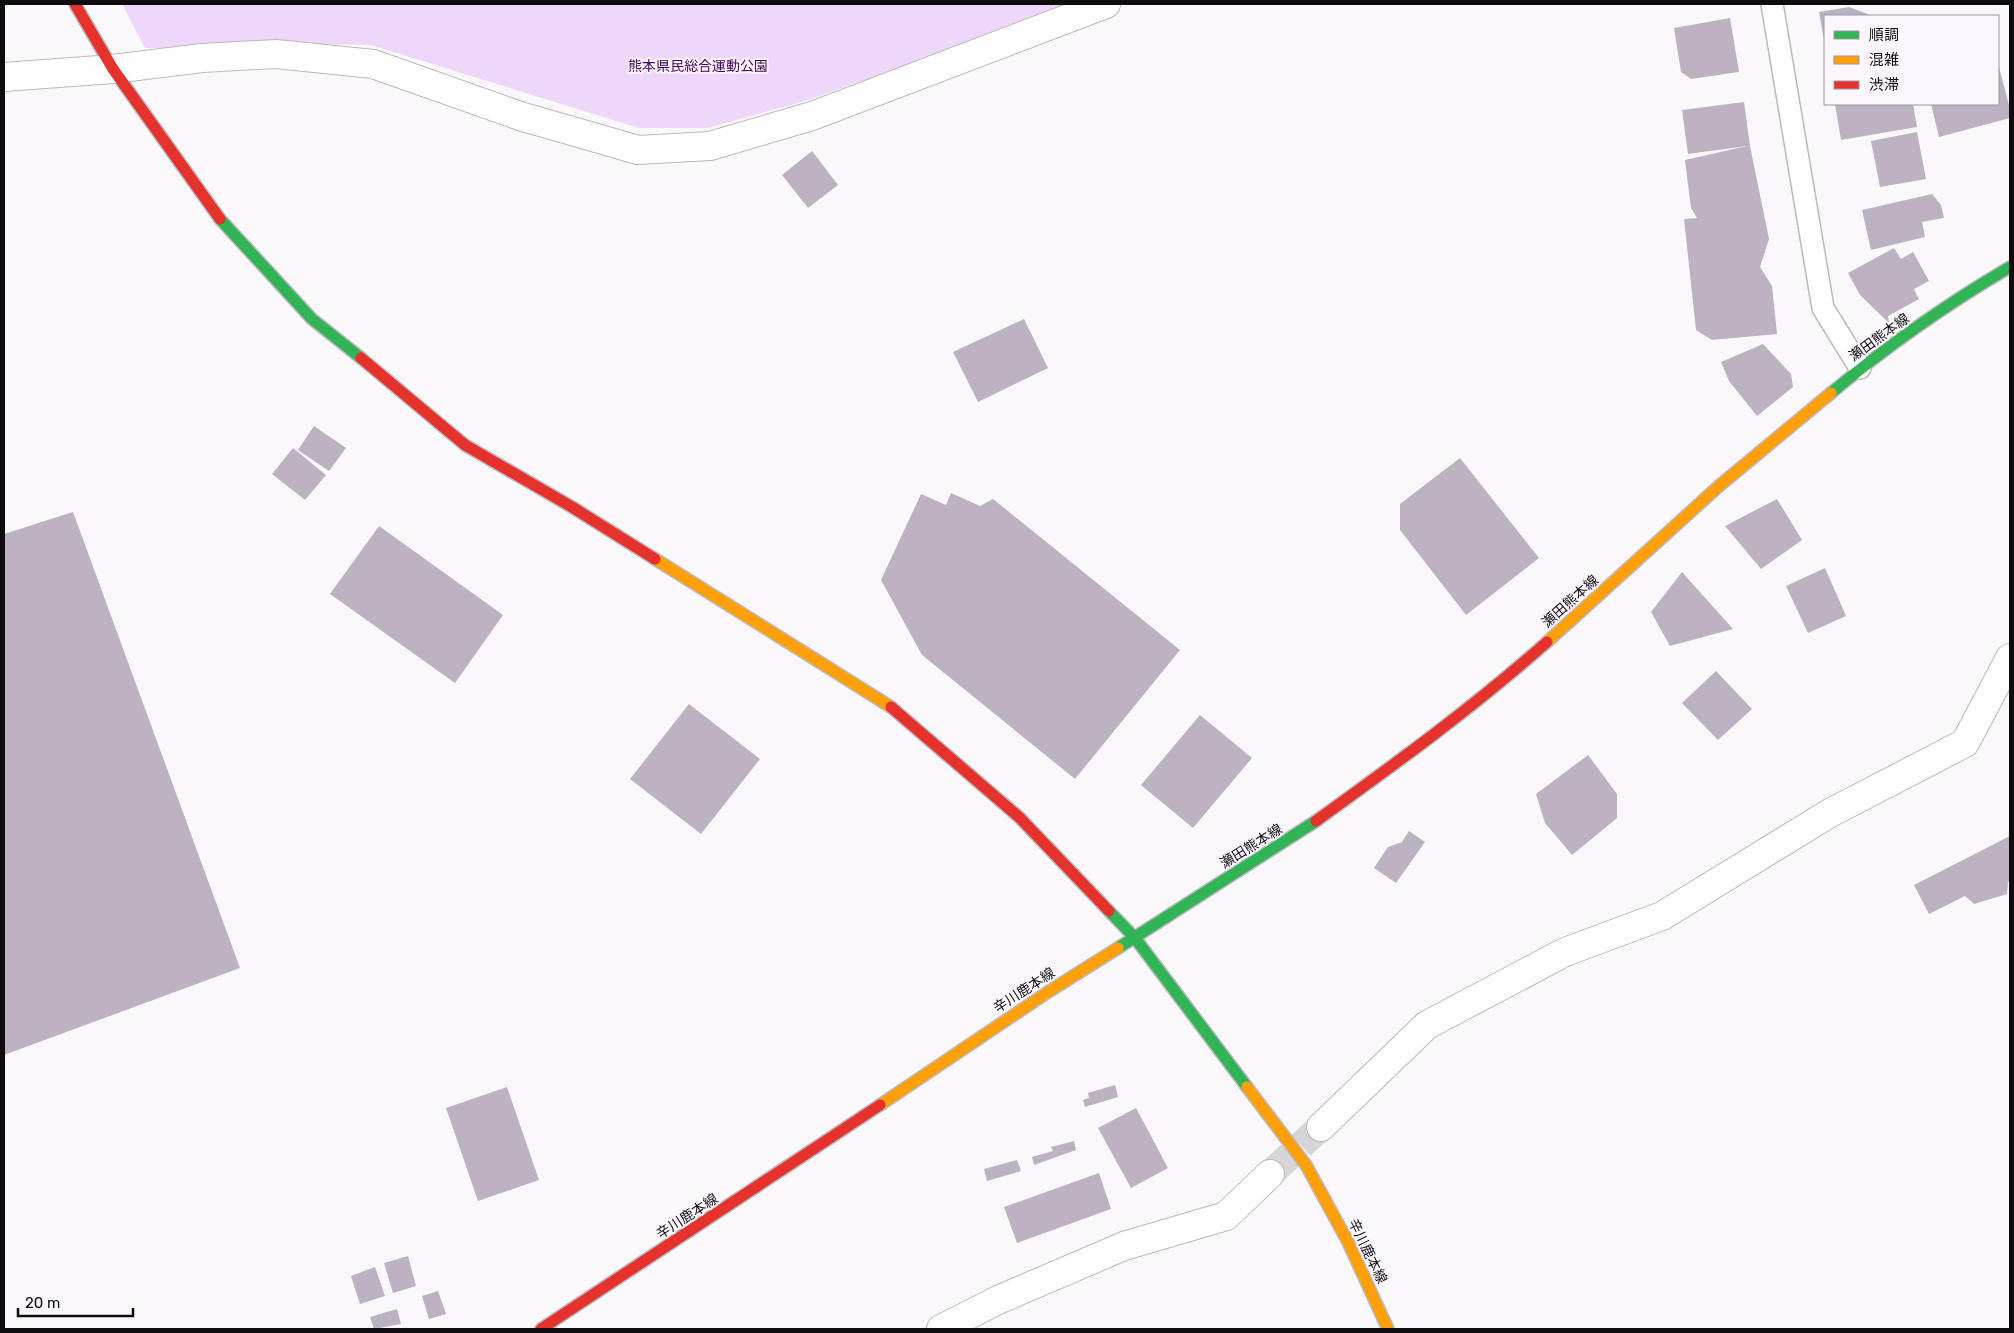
<svg xmlns="http://www.w3.org/2000/svg" width="2014" height="1333" font-family="Rubik,'Noto Sans JP',sans-serif">
<rect width="100%" height="100%" fill="#fbf8fc"/>
<polygon fill="#efd7fa" points="122,4 1069,4 985,37 805,101 707,128 639,128 371,45 271,43 198,49 145,48"/>
<g fill="#bdb2c2">
<polygon points="1849,7 1873,16 1825,16 1824,40 1819,12"/>
<polygon points="1730,18 1739,72 1691,79 1681,72 1674,28"/>
<polygon points="1998,63 2010,109 2010,118 1939,137 1931,104 1998,104"/>
<polygon points="1744,102 1750,146 1769,239 1760,267 1772,286 1777,334 1712,340 1696,330 1684,219 1697,218 1691,208 1685,160 1747,146 1688,154 1682,110"/>
<polygon points="1835,104 1913,104 1917,127 1841,140"/>
<polygon points="1917,132 1926,179 1880,187 1871,141"/>
<polygon points="812,151 838,185 808,208 782,175"/>
<polygon points="1932,194 1941,205 1944,218 1922,222 1925,237 1871,250 1862,210"/>
<polygon points="1894,248 1901,259 1913,252 1929,281 1914,289 1919,299 1888,316 1889,323 1860,295 1848,273"/>
<polygon points="1024,319 1048,368 978,402 953,352"/>
<polygon points="1763,344 1791,374 1793,387 1757,416 1729,381 1721,362"/>
<polygon points="314,426 346,448 329,471 298,450"/>
<polygon points="293,448 326,475 305,500 272,474"/>
<polygon points="1460,458 1539,558 1466,615 1400,530 1400,504"/>
<polygon points="951,493 980,506 993,499 1180,650 1075,779 922,655 881,580 921,494 946,505"/>
<polygon points="1777,499 1802,540 1761,569 1725,526"/>
<polygon points="73,512 240,968 4,1055 4,534"/>
<polygon points="379,526 503,615 455,683 330,594"/>
<polygon points="1825,568 1846,616 1808,633 1786,586"/>
<polygon points="1682,572 1733,629 1670,646 1651,612"/>
<polygon points="1716,671 1752,709 1718,740 1682,703"/>
<polygon points="689,704 760,759 701,834 630,779"/>
<polygon points="1200,715 1252,758 1193,828 1141,785"/>
<polygon points="1588,755 1617,794 1617,818 1572,855 1545,823 1536,794"/>
<polygon points="1409,831 1425,842 1396,883 1374,868 1388,847 1402,842"/>
<polygon points="2010,836 2010,880 2008,882 2007,894 1974,904 1965,896 1929,914 1914,885"/>
<polygon points="1115,1085 1118,1097 1085,1107 1083,1100 1089,1098 1088,1093"/>
<polygon points="507,1087 539,1180 478,1201 446,1108"/>
<polygon points="1136,1108 1168,1168 1131,1188 1098,1128"/>
<polygon points="1074,1141 1076,1150 1034,1165 1032,1157 1053,1151 1051,1147"/>
<polygon points="1017,1160 1021,1171 987,1181 984,1169"/>
<polygon points="1099,1173 1111,1209 1017,1243 1004,1207"/>
<polygon points="408,1256 416,1286 393,1293 384,1263"/>
<polygon points="375,1267 385,1296 360,1304 351,1276"/>
<polygon points="438,1291 446,1314 429,1319 422,1296"/>
<polygon points="397,1309 401,1324 374,1329 370,1317"/>
</g>
<g fill="none" stroke-linecap="round" stroke-linejoin="round">
<polyline stroke="#d8d5d9" stroke-width="28" stroke-dasharray="28 14" stroke-linecap="butt" points="1270,1174 1321,1127"/>
<defs>
<polyline id="lane" points="1772,4 1823,308 1860,368"/>
<g id="street">
<polyline points="4,77 113,69 202,58 276,54 373,64 520,116 638,150 710,146 812,116 1106,4"/>
<polyline points="1321,1127 1427,1025 1565,952 1662,916 1830,813 1965,743 2010,658"/>
<polyline points="941,1329 998,1300 1124,1246 1226,1216 1270,1174"/>
</g>
<g id="fast">
<polyline points="220,219 312,319 361,358"/>
<path d="M1831,393C1887,346 1947,304 2010,267"/>
<polyline points="1109,911 1135,938 1247,1087"/>
<polyline points="1118,948 1316,821"/>
</g>
<g id="slow">
<polyline points="655,559 891,707"/>
<polyline points="1547,642 1719,486 1831,393"/>
<polyline points="1247,1087 1306,1165 1348,1242 1388,1329"/>
<polyline points="880,1105 1048,992 1118,948"/>
</g>
<g id="jam">
<polyline points="75,4 113,69 220,219"/>
<polyline points="361,358 465,445 572,507 655,559"/>
<polyline points="891,707 1019,817 1109,911"/>
<path d="M1316,821C1395,764 1474,707 1547,642"/>
<polyline points="541,1329 880,1105"/>
</g>
</defs>
<use href="#lane" stroke="#bcb9bd" stroke-width="24"/>
<use href="#street" stroke="#bcb9bd" stroke-width="30"/>
<use href="#fast" stroke="#bcb9bd" stroke-width="14"/>
<use href="#slow" stroke="#bcb9bd" stroke-width="14"/>
<use href="#jam" stroke="#bcb9bd" stroke-width="14"/>
<use href="#lane" stroke="#fefeff" stroke-width="21"/>
<use href="#street" stroke="#fefeff" stroke-width="28"/>
<use href="#fast" stroke="#30b455" stroke-width="11"/>
<use href="#slow" stroke="#ff9f0a" stroke-width="11"/>
<use href="#jam" stroke="#e5322d" stroke-width="11"/>
</g>
<g text-anchor="middle" stroke-width="4" stroke-linejoin="round" paint-order="stroke">
<g font-size="14" fill="#49005f" stroke="#fcf6fe">
<text x="698" y="71">熊本県民総合運動公園</text>
</g>
<g font-size="14" fill="#0f0c10" stroke="#fcf6fe">
<text transform="translate(1879 337) rotate(-36)" y="5">瀬田熊本線</text>
<text transform="translate(1570 601) rotate(-42)" y="5">瀬田熊本線</text>
<text transform="translate(1251 846) rotate(-32)" y="5">瀬田熊本線</text>
<text transform="translate(1024 990) rotate(-33)" y="5">辛川鹿本線</text>
<text transform="translate(687 1216) rotate(-33)" y="5">辛川鹿本線</text>
<text transform="translate(1368 1251) rotate(64)" y="5">辛川鹿本線</text>
</g>
</g>
<rect width="2014" height="1333" fill="none" stroke="#0f0c10" stroke-width="10"/>
<rect x="1824" y="15" width="175" height="90" fill="#fcf6fe" stroke="#9d989f"/>
<rect x="1834" y="31" width="25" height="8" fill="#30b455" stroke="#9d989f"/>
<text x="1869" y="40" font-size="15" fill="#0f0c10">順調</text>
<rect x="1834" y="56" width="25" height="8" fill="#ff9f0a" stroke="#9d989f"/>
<text x="1869" y="65" font-size="15" fill="#0f0c10">混雑</text>
<rect x="1834" y="81" width="25" height="8" fill="#e5322d" stroke="#9d989f"/>
<text x="1869" y="90" font-size="15" fill="#0f0c10">渋滞</text>
<path d="M18 1308v8h115v-8" fill="none" stroke="#0f0c10" stroke-width="2.5"/>
<text x="25" y="1308" font-size="15" fill="#0f0c10" stroke="#fcf6fe" stroke-width="4" paint-order="stroke">20 m</text>
</svg>
